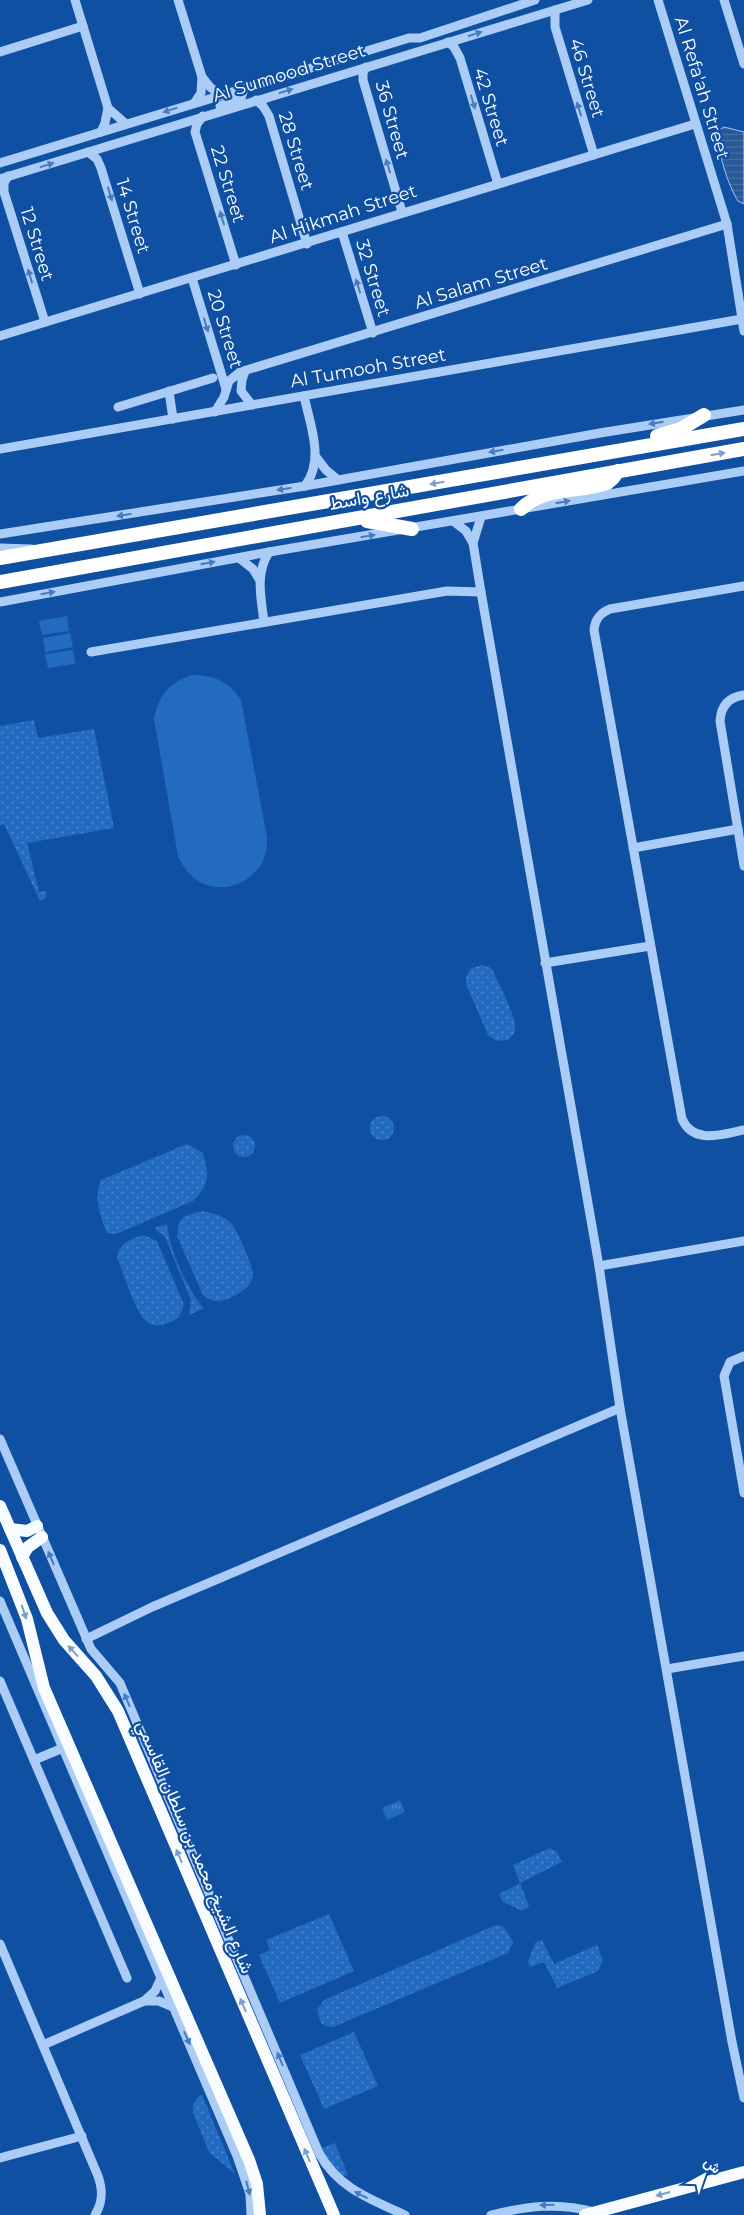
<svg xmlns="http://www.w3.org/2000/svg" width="744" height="2215" font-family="Montserrat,Vazirmatn,sans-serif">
<defs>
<pattern id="grass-dots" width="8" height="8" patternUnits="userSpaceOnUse" patternTransform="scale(1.25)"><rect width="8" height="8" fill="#236ac1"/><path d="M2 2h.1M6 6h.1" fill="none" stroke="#4f88cd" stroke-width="1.8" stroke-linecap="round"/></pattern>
<pattern id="park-tufts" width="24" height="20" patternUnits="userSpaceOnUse" patternTransform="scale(1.25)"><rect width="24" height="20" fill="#236ac1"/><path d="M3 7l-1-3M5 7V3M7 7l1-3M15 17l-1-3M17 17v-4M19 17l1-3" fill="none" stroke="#4f88cd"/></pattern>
<pattern id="water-rules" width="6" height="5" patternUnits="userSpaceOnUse" patternTransform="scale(1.25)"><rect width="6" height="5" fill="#295896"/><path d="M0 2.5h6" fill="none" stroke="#4971a6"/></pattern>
</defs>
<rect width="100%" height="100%" fill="#1050a3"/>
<g fill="url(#grass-dots)">
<polygon points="34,720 38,738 94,729 114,828 27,843 39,892 46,891 46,898 40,901 4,824 0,826 0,726"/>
<path d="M481,965L491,968L494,973C499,985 515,1014 515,1027C516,1033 512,1037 507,1040L496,1041L488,1035L466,984V978L470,969Z"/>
<circle cx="382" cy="1128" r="12"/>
<circle cx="244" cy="1146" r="11"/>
<path d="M187,1144L202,1152C210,1174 210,1184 193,1201L116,1234L107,1233C100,1215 93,1198 101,1180Z"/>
<path d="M202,1211C212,1213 223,1215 231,1223C237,1229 254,1268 253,1276C252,1288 231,1299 221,1301C213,1302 208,1299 203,1295L177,1236L179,1222L185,1216Z"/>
<path d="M167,1224C168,1245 188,1293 204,1308L189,1315L191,1300L165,1237L154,1228Z"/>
<path d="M143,1235L157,1241L184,1305C181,1316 177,1320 166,1324C160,1326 153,1326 147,1322C134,1311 124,1274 117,1257C120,1242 130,1240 143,1235Z"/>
<polygon points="550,1848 557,1852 562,1862 520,1883 529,1906 522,1911 503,1902 499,1894 520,1883 513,1865"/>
<polygon points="329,1914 354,1971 280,2003 259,1955 270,1950 266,1940"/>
<path d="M496,1925C506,1925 508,1934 513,1942L508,1953L333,2027C320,2027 320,2021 317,2010L324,2000Z"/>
<polygon points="542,1940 554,1964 597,1945 603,1960 598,1971 557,1988 544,1962 530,1967 528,1962 535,1943"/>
<polygon points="354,2032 378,2086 324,2109 300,2055"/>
<polygon points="200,2095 202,2095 235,2174 209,2152 193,2113 193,2104"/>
<polygon points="335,2143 348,2175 340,2177 319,2149"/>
</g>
<polygon fill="url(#park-tufts)" points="400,1800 405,1812 387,1820 382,1808"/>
<g fill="#236ac1">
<polygon points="67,616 69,631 42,635 39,621"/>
<polygon points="70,633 73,647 45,652 43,638"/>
<polygon points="73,650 75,664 48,668 45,654"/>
<path d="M192,675C214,675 229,681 241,700L267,837C267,842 267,848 266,852C259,882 222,897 197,880C188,874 183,866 178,856L154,719C159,695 167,684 192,675Z"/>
</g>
<path fill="url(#water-rules)" stroke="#9dc7f9" d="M724,127L744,132V204L738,201C729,188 716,147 717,131Z"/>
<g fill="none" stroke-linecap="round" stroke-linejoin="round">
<g stroke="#abccf6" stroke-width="9">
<polyline points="75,0 108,108 105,123 101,132"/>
<polyline points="178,0 202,77 201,93 195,102"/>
<polyline points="658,0 727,224 744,331"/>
<polyline points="724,0 744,64"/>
<polyline points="555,10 555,27 594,155"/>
<polyline points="448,42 454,47 460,58 498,184"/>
<polyline points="0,52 83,26"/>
<polyline points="366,67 363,73 363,80 402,212"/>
<polyline points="202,77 210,87 220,95"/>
<polyline points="256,100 263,106 269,116 307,244"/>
<polyline points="220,106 241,98 243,92 240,89"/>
<polyline points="108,108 126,124"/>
<polyline points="203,116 197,124 195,132 236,265"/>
<polyline points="88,152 97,159 101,168 140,294"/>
<polyline points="0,163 409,38 420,38 535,0"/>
<polyline points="8,176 4,183 4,192 45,322"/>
<polyline points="0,179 588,0"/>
<polyline points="342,232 373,333"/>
<polyline points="192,278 226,389"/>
<polyline points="0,336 695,124"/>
<polyline points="245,371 242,380 241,391 252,405"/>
<polyline points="169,391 173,419"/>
<path d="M304,396C310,425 325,459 305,486"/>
<polyline points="118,407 213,378"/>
<polyline points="215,412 224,397 229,381 240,372 727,224"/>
<polyline points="0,449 742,319"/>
<polyline points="316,457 326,470 338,480"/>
<polyline points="481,517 473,543 481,592 599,1266 620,1408 732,2042 744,2098"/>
<polyline points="453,521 466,531 473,543"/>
<polyline points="0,534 305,486 600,433 744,410"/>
<polyline points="0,548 32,549"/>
<polyline points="239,558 253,569 259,579"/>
<path d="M744,586L610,609C600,613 595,619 594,630L682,1119C694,1145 722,1134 744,1130"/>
<polyline points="0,602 269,552 744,471"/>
<path d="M264,622C261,597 255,574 269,552"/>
<polyline points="91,652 447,591 481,592"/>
<path d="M744,695C729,697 721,706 720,721L744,866"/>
<polyline points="633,848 738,829"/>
<polyline points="545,963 650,946"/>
<polyline points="599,1266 744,1241"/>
<polyline points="744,1356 730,1362 724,1376 744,1493"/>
<path d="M0,1439L91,1649L120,1683L319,2153C338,2188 370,2199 405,2215"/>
<polyline points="0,1601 237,2156 250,2194 251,2215"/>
<polyline points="86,1639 152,1607 620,1408"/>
<polyline points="667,1669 744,1656"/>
<polyline points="0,1681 127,1978"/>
<polyline points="34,1760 63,1748"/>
<path d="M0,1944L98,2176C103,2190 103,2202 95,2215"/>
<polyline points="144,2001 159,2001 173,2007"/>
<polyline points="43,2045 144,2001 155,1991 161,1978"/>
<polyline points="0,2158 82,2136"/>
<path d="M491,2215C527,2206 558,2202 595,2212"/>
</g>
<g stroke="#f9fcff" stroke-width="12">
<polyline points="0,1506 47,1613 64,1640 96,1676 118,1711 334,2215"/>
<polyline points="10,1529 27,1531 37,1526"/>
<polyline points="0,1550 27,1619 44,1688 249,2160 257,2184 260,2215"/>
<polyline points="22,1557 28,1547 42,1537"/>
<polyline points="585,2215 744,2172"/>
</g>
<g stroke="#fff" stroke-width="14">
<polyline points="657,436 681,429 704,415"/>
<path d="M521,509C545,486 577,493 607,483L613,478L618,471"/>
<polyline points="367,521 412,529"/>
<polyline points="0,558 744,429"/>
<polyline points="0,582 744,449"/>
</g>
</g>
<defs><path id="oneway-solid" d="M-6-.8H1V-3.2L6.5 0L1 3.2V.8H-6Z" transform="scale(1.25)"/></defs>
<g fill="#467bc0">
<use href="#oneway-solid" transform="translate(475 34) rotate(-17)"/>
<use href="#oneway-solid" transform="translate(286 91) rotate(-17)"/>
<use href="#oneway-solid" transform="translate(473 102) rotate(73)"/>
<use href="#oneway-solid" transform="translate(579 109) rotate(-107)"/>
<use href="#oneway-solid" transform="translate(170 110) rotate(163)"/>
<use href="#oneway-solid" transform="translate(47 165) rotate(-17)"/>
<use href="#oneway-solid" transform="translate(388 166) rotate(-107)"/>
<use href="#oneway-solid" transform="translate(110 194) rotate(73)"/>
<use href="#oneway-solid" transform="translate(222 218) rotate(-107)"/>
<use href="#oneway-solid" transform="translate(30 276) rotate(-107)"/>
<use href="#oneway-solid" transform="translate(358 286) rotate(-107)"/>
<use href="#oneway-solid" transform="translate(206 325) rotate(73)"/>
<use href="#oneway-solid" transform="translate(656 423) rotate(171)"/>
<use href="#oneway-solid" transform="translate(496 451) rotate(170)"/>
<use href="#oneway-solid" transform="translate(284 489) rotate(171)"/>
<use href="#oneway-solid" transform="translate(563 502) rotate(-10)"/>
<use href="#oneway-solid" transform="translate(124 515) rotate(171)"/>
<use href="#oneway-solid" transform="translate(368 536) rotate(-9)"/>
<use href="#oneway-solid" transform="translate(208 563) rotate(-10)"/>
<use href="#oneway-solid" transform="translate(48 593) rotate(-10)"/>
<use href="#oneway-solid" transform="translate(51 1558) rotate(-113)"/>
<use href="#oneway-solid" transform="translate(127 1700) rotate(-113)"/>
<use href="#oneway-solid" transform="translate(187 2038) rotate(66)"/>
<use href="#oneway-solid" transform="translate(280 2059) rotate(-113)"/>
<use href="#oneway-solid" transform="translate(248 2188) rotate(76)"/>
<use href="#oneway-solid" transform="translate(361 2195) rotate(-153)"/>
<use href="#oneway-solid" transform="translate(547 2205) rotate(179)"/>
</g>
<g fill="#7c9fcc">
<use href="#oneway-solid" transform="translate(718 454) rotate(-10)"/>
<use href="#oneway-solid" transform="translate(437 483) rotate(170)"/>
</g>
<g fill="#799dcc">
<use href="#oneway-solid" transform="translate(24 1612) rotate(71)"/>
<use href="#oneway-solid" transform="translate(73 1651) rotate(-132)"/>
<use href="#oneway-solid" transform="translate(179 1856) rotate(-113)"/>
<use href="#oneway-solid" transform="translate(243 2005) rotate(-113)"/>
<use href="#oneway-solid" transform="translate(307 2155) rotate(-113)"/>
<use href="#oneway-solid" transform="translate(663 2194) rotate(165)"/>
</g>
<g text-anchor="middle" stroke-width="4.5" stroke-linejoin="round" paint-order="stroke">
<g font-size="18" fill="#fff" stroke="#1050a3">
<text transform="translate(289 73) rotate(-17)" y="6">Al Sumood Street</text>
<text transform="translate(587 78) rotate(73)" y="6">46 Street</text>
<text transform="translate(702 88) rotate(73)" y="6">Al Refa'ah Street</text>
<text transform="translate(491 107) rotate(73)" y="6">42 Street</text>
<text transform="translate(392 120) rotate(74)" y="6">36 Street</text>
<text transform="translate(296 151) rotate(73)" y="6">28 Street</text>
<text transform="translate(228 184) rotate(73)" y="6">22 Street</text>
<text transform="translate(343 214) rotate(-18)" y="6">Al Hikmah Street</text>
<text transform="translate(133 216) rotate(73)" y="6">14 Street</text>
<text transform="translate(37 244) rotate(73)" y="6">12 Street</text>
<text transform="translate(373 278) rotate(73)" y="6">32 Street</text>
<text transform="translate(481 283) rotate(-17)" y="6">Al Salam Street</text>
<text transform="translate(225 329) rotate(73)" y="6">20 Street</text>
<text transform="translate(368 368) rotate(-10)" y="6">Al Tumooh Street</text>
<text transform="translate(369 497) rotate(-10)" y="6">شارع واسط</text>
<text transform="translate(195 1847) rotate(67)" y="6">شارع الشيخ محمد بن سلطان القاسمي</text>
</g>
</g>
<g transform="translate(704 2175) rotate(40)" stroke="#1050a3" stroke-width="4" paint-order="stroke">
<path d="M0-4L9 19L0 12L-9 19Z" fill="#ffffff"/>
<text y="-8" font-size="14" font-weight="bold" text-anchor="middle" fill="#ffffff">ش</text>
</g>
</svg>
